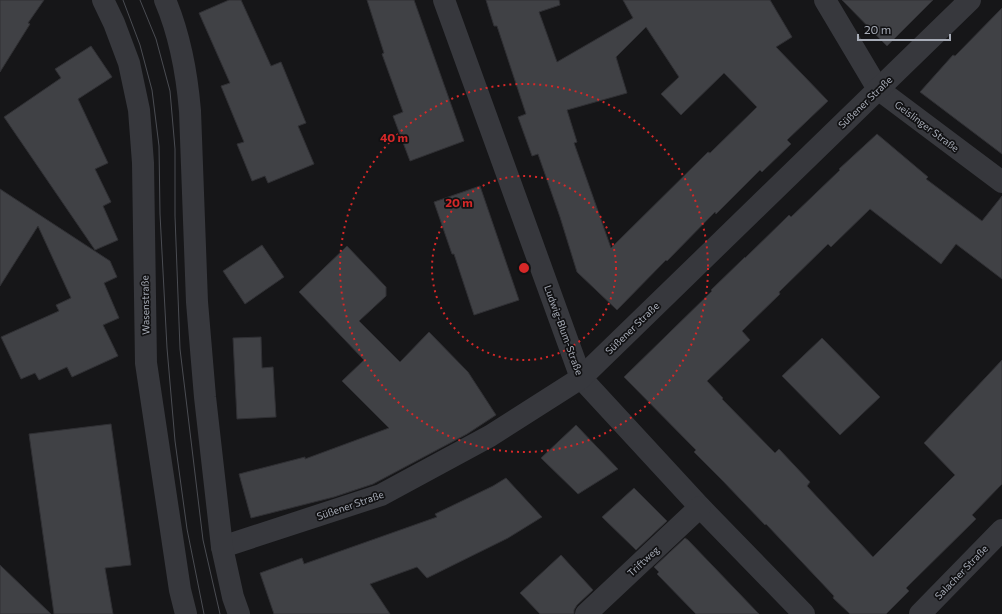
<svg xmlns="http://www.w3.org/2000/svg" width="1002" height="614" font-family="Commissioner,sans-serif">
<rect width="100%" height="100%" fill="#161618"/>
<g fill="#404145" stroke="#303034" fill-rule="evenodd">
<polygon points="0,0 44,0 28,23 30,24 0,72"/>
<polygon points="229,0 241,0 271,66 281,62 306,123 298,126 314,164 268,183 265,176 252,181 237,144 244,142 221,86 230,83 199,13"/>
<polygon points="367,0 414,0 464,141 410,161 393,116 403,112 382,54 384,53"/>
<path d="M486,0H559L560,5L539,12L557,62L633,18L623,0H770L792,37L776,47L828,101L787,140L791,144L762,172L760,170L716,214L715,212L667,261L666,260L617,310L577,272L560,217L538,154L532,156L518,117L526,114L497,26H494ZM646,27L679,77L661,94L681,115L724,73L757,107L710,153L708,152L611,248L574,143L577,142L567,110L627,93L616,57Z"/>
<polygon points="842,0 933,0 887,46"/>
<polygon points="1002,8 1002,154 920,92 953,55 955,56"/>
<polygon points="91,46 112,77 78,99 108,163 95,169 111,202 103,206 118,240 95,250 4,117 61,78 55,69"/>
<polygon points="877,134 928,177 926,179 982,221 1002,196 1002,279 956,244 941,264 870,209 831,247 828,244 779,292 780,294 742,331 750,340 707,381 723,398 722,399 775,453 779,449 810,482 807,486 873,557 955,475 924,443 1002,360 1002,484 972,515 976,519 906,588 909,591 886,614 850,614 833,598 834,596 766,524 765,525 721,479 694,452 696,450 624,377 712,291 711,290 745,257 745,258 789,215 791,217 840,170 839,169"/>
<polygon points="480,186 519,300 474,315 454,254 452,254 434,202"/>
<polygon points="0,189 110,261 117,277 104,283 119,318 103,325 118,356 72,377 67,367 39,380 35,373 21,379 1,337 59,311 56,305 71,298 38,226 0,286"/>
<polygon points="262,245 284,277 245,304 223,271"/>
<polygon points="347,246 386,287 386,296 359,321 400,362 429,332 468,372 496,415 467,434 373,484 334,497 251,518 239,474 305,457 305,459 389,428 342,381 364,360 299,292"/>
<polygon points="261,337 262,368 273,367 276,417 237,419 233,338"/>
<polygon points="822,338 880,397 840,435 782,376"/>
<polygon points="111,424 131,565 105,568 113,614 54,614 29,434"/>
<polygon points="576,425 618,469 578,494 541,458"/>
<polygon points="506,478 542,517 508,538 427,578 417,567 370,584 390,614 274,614 260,573 302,558 304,564 437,517 435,514 493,486"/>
<polygon points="634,488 667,521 636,550 602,517"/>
<polygon points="685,538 688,540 759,614 696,614 657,574 659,572 654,567"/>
<polygon points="561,555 593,590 577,605 574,610 574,614 540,614 520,593"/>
<polygon points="0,565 51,614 0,614"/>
</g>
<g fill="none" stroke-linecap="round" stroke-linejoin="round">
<g stroke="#37383d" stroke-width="22">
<polyline points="444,0 581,378 700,507 804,614"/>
<polyline points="825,0 878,89 1002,182"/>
<polyline points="222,547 381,495 490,436 581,378 970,0"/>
<polyline points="586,614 700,507"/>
<polyline points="920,614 1002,530"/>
</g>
<g stroke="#37383d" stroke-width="22">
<polyline points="103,0 114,23 129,63 139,110 143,163 146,363 180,590 186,614"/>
<path d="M165,0C179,33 187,75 190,111L197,302L205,397L222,547L233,597L239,614"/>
</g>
<g stroke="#4a4c52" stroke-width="1">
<polyline points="123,0 140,45 152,90 159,146 160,214 167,348 175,441 187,529 204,614"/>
<polyline points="140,0 156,39 170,91 175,149 175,216 180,349 203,540 220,614"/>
</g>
</g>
<g fill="none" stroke="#d62828" stroke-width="2" stroke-dasharray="2 4">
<circle cx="524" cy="268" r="92"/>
<circle cx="524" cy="268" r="184"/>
</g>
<g text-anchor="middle" stroke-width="3.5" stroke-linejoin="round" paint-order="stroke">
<g font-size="10" fill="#a8adb8" stroke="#111113">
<text transform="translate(865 102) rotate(-44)" y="4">Süßener Straße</text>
<text transform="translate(927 126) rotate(37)" y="4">Geislinger Straße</text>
<text transform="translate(145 305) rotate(-91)" y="4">Wasenstraße</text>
<text transform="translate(632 328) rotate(-44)" y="4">Süßener Straße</text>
<text transform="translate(564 330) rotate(70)" y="4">Ludwig-Blum-Straße</text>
<text transform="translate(350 505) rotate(-19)" y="4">Süßener Straße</text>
<text transform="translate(643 561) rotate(-43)" y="4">Triftweg</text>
<text transform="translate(961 572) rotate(-46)" y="4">Salacher Straße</text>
</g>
</g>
<circle cx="524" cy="268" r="6" fill="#d62828" stroke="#111113" stroke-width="2"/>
<g font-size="12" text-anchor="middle" font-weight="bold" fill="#d62828" stroke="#111113" stroke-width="3.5" stroke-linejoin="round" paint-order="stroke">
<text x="394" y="142">40 m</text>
<text x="459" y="207">20 m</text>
</g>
<path d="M858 34v6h92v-6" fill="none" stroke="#a8adb8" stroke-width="2"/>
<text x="864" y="34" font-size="12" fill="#a8adb8" stroke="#111113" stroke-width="3" paint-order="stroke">20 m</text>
</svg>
